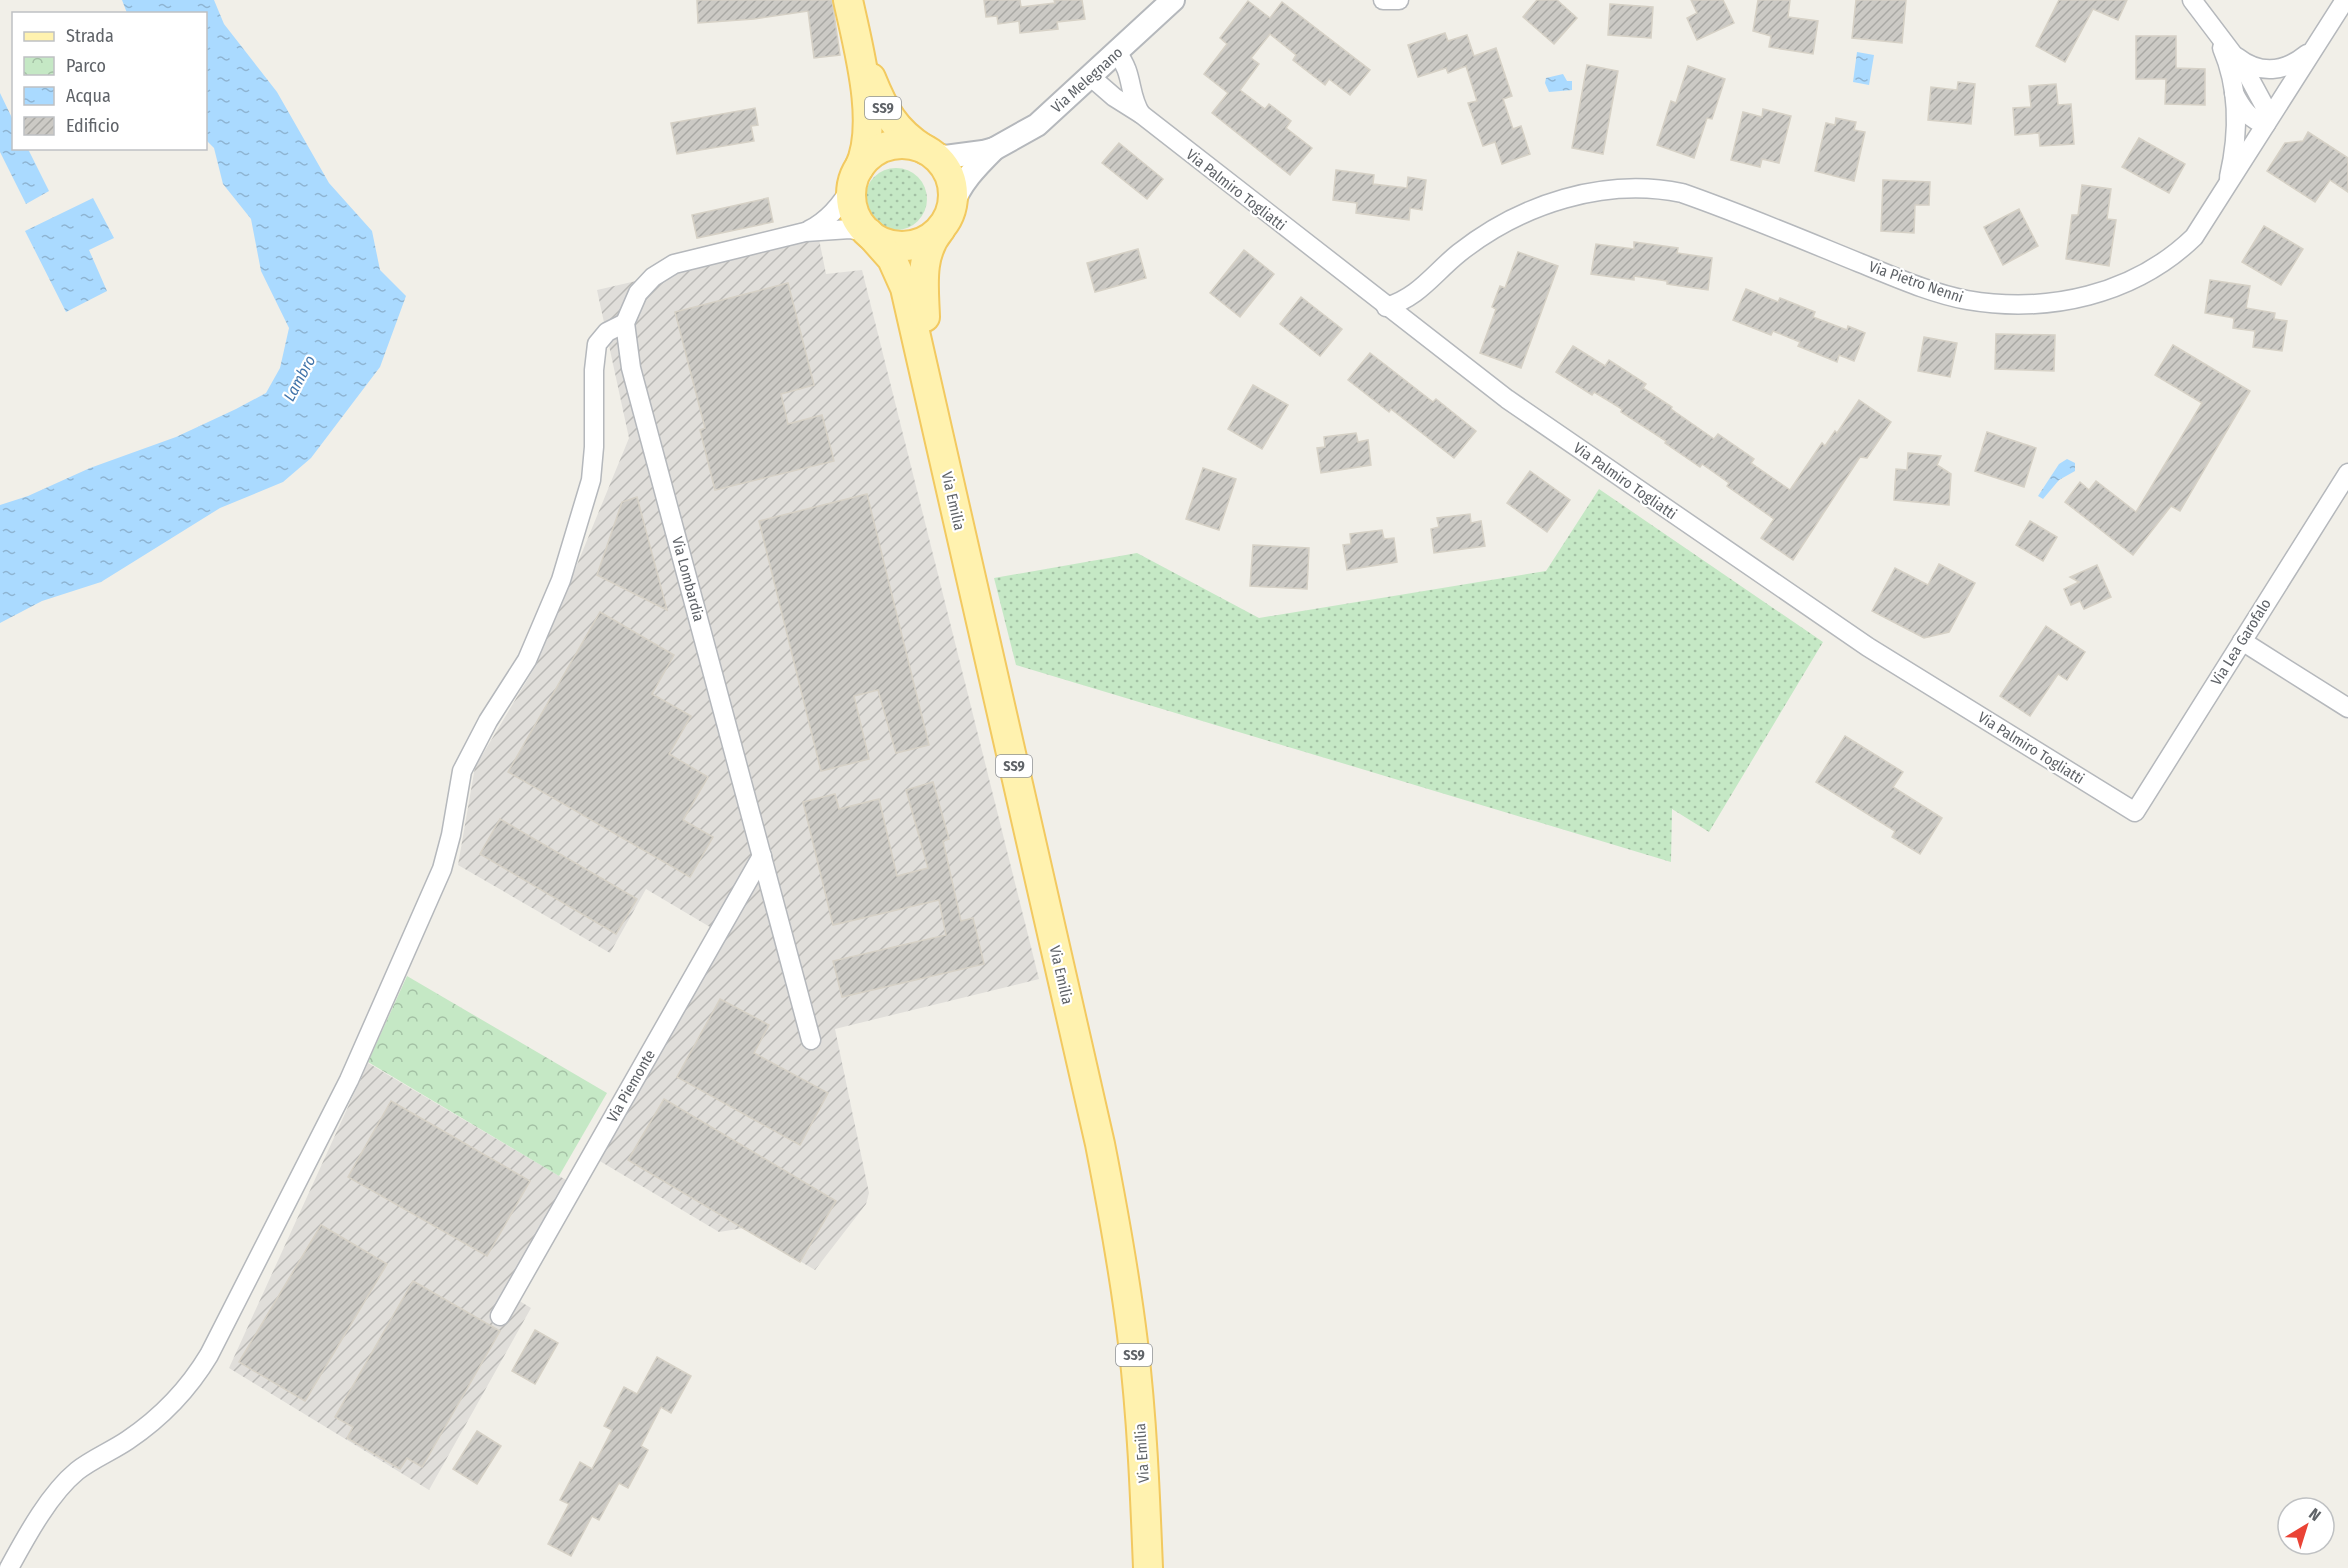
<svg xmlns="http://www.w3.org/2000/svg" width="2348" height="1568" font-family="'Fira Sans Condensed',sans-serif">
<defs>
<pattern id="industrial-furrows" width="10" height="10" patternUnits="userSpaceOnUse" patternTransform="scale(1.5)"><rect width="10" height="10" fill="#e0deda"/><path d="M-1 1l2-2M0 10L10 0M9 11l2-2" fill="none" stroke="#b9b8b5"/></pattern>
<pattern id="grass-dots" width="8" height="8" patternUnits="userSpaceOnUse" patternTransform="scale(1.5)"><rect width="8" height="8" fill="#c5e8c5"/><path d="M2 2h.1M6 6h.1" fill="none" stroke="#a3c0a4" stroke-width="1.8" stroke-linecap="round"/></pattern>
<pattern id="park-crowns" width="20" height="18" patternUnits="userSpaceOnUse" patternTransform="scale(1.5)"><rect width="20" height="18" fill="#c5e8c5"/><path d="M2 6a3 3 0 1 1 6 0M12 15a3 3 0 1 1 6 0" fill="none" stroke="#a3c0a4"/></pattern>
<pattern id="water-ripples" width="26" height="14" patternUnits="userSpaceOnUse" patternTransform="scale(1.5)"><rect width="26" height="14" fill="#aadaff"/><path d="M2 4q2-2 4 0t4 0M15 11q2-2 4 0t4 0" fill="none" stroke="#8eb4d2"/></pattern>
<pattern id="building-hatch" width="6" height="6" patternUnits="userSpaceOnUse" patternTransform="scale(1.5)"><rect width="6" height="6" fill="#cccac5"/><path d="M-1 1l2-2M0 6l6-6M5 7l2-2" fill="none" stroke="#a9a8a4"/></pattern>
</defs>
<rect width="100%" height="100%" fill="#f1efe8"/>
<g fill="url(#industrial-furrows)">
<polygon points="819,239 826,274 862,270 1039,979 835,1029 869,1193 866,1204 815,1270 744,1228 719,1232 588,1154 715,930 646,889 610,953 458,865 475,767 535,667 629,438 597,290"/>
<polygon points="368,1063 571,1183 508,1294 531,1308 429,1490 229,1368"/>
</g>
<g fill="url(#grass-dots)">
<circle cx="896" cy="199" r="31"/>
<polygon points="1599,489 1823,642 1709,832 1672,809 1671,862 1016,665 994,578 1137,553 1259,618 1546,571"/>
</g>
<polygon fill="url(#park-crowns)" points="407,976 607,1093 559,1176 368,1062"/>
<g fill="url(#water-ripples)">
<polygon points="122,0 214,0 224,24 277,92 329,183 372,231 380,270 406,296 380,367 311,458 283,482 220,508 101,582 42,601 0,623 0,505 28,496 90,468 176,437 236,409 266,393 280,368 289,328 261,271 251,219 223,184 214,148 206,140 206,14 127,13"/>
<polygon points="1857,52 1874,55 1869,85 1853,82"/>
<polygon points="1563,74 1567,81 1572,81 1572,90 1549,92 1545,83 1546,78"/>
<polygon points="0,93 13,120 14,148 28,149 49,191 26,204 0,152"/>
<polygon points="93,198 114,238 89,250 107,291 66,312 25,231"/>
<polygon points="2067,459 2075,463 2075,471 2059,480 2043,499 2038,496 2059,464"/>
</g>
<g fill="url(#building-hatch)" stroke="#d6d1c6" stroke-width="1.5">
<polygon points="697,0 832,0 840,55 814,58 808,11 754,19 698,23"/>
<polygon points="984,0 1020,0 1021,7 1055,3 1054,0 1082,0 1085,19 1057,22 1058,29 1020,33 1019,21 998,24 997,16 986,17"/>
<polygon points="1537,0 1557,0 1577,18 1554,44 1523,17"/>
<polygon points="1691,0 1723,0 1734,23 1697,40 1687,18 1697,13"/>
<polygon points="1758,0 1790,0 1788,17 1818,21 1813,54 1769,47 1771,36 1753,31"/>
<polygon points="1856,0 1906,0 1902,43 1852,38"/>
<polygon points="2059,0 2127,0 2118,20 2093,9 2065,62 2036,46"/>
<polygon points="1248,1 1270,18 1282,2 1370,70 1350,95 1329,79 1325,85 1293,60 1296,55 1270,34 1251,58 1259,64 1240,90 1265,109 1269,104 1291,121 1286,128 1312,148 1290,175 1212,113 1228,93 1204,74 1227,44 1220,38"/>
<polygon points="1610,4 1653,7 1651,38 1608,35"/>
<polygon points="1445,33 1448,41 1467,35 1474,56 1496,48 1512,96 1503,99 1513,129 1521,126 1530,154 1502,164 1495,142 1483,146 1468,103 1477,101 1466,66 1448,73 1446,68 1418,77 1408,45"/>
<polygon points="2136,36 2176,36 2176,68 2205,69 2205,105 2165,104 2166,79 2136,79"/>
<polygon points="1587,65 1618,71 1603,154 1572,148"/>
<polygon points="1688,66 1725,79 1712,119 1707,118 1694,158 1657,145 1671,101 1676,103"/>
<polygon points="1958,82 1975,84 1971,124 1928,120 1931,87 1957,90"/>
<polygon points="2056,84 2058,105 2071,104 2074,144 2040,146 2039,133 2015,135 2013,108 2031,107 2029,86"/>
<polygon points="755,108 758,125 751,126 754,141 677,154 671,123"/>
<polygon points="1763,109 1791,116 1779,163 1762,159 1760,167 1731,160 1743,112 1762,117"/>
<polygon points="1836,118 1856,122 1854,130 1865,132 1854,181 1815,171 1826,123 1835,125"/>
<polygon points="2308,132 2348,158 2348,192 2330,180 2315,202 2267,171 2285,143 2303,141"/>
<polygon points="2139,138 2185,164 2169,193 2122,167"/>
<polygon points="1119,143 1163,179 1147,199 1102,163"/>
<polygon points="1336,170 1374,175 1373,184 1407,188 1408,177 1426,180 1422,210 1410,208 1409,220 1356,213 1357,203 1333,200"/>
<polygon points="1883,180 1930,182 1929,205 1915,205 1914,233 1881,231"/>
<polygon points="2082,185 2111,189 2107,219 2116,220 2109,266 2066,259 2072,215 2078,215"/>
<polygon points="768,198 773,222 697,238 692,215"/>
<polygon points="2019,209 2038,246 2003,265 1984,227"/>
<polygon points="2264,226 2303,249 2281,285 2242,262"/>
<polygon points="1634,242 1678,248 1677,253 1712,258 1708,290 1667,284 1667,281 1634,276 1634,280 1591,274 1596,244 1634,249"/>
<polygon points="1138,249 1146,278 1095,292 1087,263"/>
<polygon points="1244,250 1274,274 1240,317 1210,293"/>
<polygon points="1518,252 1558,266 1521,368 1480,353 1496,309 1492,307 1500,286 1505,288"/>
<polygon points="2210,280 2250,286 2246,308 2275,313 2274,319 2287,321 2282,351 2253,347 2255,331 2233,328 2234,318 2205,313"/>
<polygon points="788,283 814,385 781,394 788,424 822,415 834,461 715,490 700,430 705,428 675,312"/>
<polygon points="1746,289 1778,302 1780,298 1815,312 1813,317 1847,330 1848,326 1865,333 1854,361 1839,355 1837,362 1798,346 1800,342 1773,331 1771,335 1733,320"/>
<polygon points="1301,297 1342,329 1320,356 1280,324"/>
<polygon points="1996,334 2055,335 2054,371 1995,369"/>
<polygon points="1924,337 1957,343 1950,377 1918,371"/>
<polygon points="2173,345 2250,391 2180,511 2171,506 2133,555 2065,502 2080,482 2089,490 2096,481 2136,512 2202,403 2155,375"/>
<polygon points="1573,346 1605,366 1609,360 1646,384 1643,388 1672,407 1671,409 1714,439 1718,434 1754,459 1751,463 1790,490 1822,443 1825,446 1835,431 1837,433 1859,400 1891,422 1867,458 1860,457 1793,560 1761,538 1774,519 1727,486 1729,483 1702,464 1700,467 1665,443 1666,441 1621,412 1622,409 1594,392 1592,395 1556,372"/>
<polygon points="1370,353 1433,402 1436,399 1476,431 1454,458 1391,409 1389,412 1348,380"/>
<polygon points="1253,385 1288,405 1262,449 1228,429"/>
<polygon points="1987,432 2036,448 2024,487 1975,471"/>
<polygon points="1356,433 1358,442 1368,440 1371,465 1321,473 1317,448 1325,447 1324,437"/>
<polygon points="1908,453 1941,456 1937,465 1951,474 1949,505 1894,500 1896,469 1907,470"/>
<polygon points="1203,468 1236,479 1219,530 1186,519"/>
<polygon points="1530,471 1570,500 1547,532 1507,503"/>
<polygon points="867,494 929,745 896,753 878,690 854,696 869,759 821,771 759,521"/>
<polygon points="637,497 667,610 597,575 622,502"/>
<polygon points="1470,514 1471,523 1481,521 1485,546 1434,553 1431,529 1439,527 1437,518"/>
<polygon points="2030,521 2057,537 2043,561 2016,545"/>
<polygon points="1382,530 1384,539 1394,538 1397,562 1347,570 1343,545 1351,544 1350,534"/>
<polygon points="1253,545 1309,548 1307,589 1250,586"/>
<polygon points="1939,564 1975,583 1949,632 1924,638 1872,611 1895,568 1928,585"/>
<polygon points="2097,565 2111,597 2084,609 2080,601 2071,605 2064,589 2079,582 2070,577"/>
<polygon points="600,612 674,655 652,694 691,716 669,754 708,777 683,820 713,837 690,877 508,772"/>
<polygon points="2046,626 2085,652 2067,680 2058,674 2030,716 2000,696"/>
<polygon points="1845,736 1903,772 1893,787 1942,818 1920,854 1892,837 1895,831 1816,782"/>
<polygon points="933,782 949,839 943,841 961,921 973,918 984,964 842,997 833,961 946,935 939,900 833,925 803,802 835,794 839,809 879,799 897,876 928,868 906,790"/>
<polygon points="500,819 637,899 616,934 480,854"/>
<polygon points="720,999 769,1025 754,1053 828,1093 800,1145 677,1077"/>
<polygon points="664,1099 836,1201 800,1262 628,1160"/>
<polygon points="391,1101 530,1181 487,1256 348,1177"/>
<polygon points="321,1225 387,1264 305,1401 239,1362"/>
<polygon points="413,1281 500,1331 422,1467 407,1458 400,1469 347,1438 353,1427 335,1417"/>
<polygon points="535,1330 558,1343 535,1384 512,1371"/>
<polygon points="657,1357 691,1376 671,1413 661,1407 641,1446 648,1450 628,1488 619,1483 599,1520 592,1516 571,1556 548,1544 569,1504 560,1500 580,1462 592,1469 612,1430 604,1426 624,1387 637,1394"/>
<polygon points="477,1431 501,1446 477,1484 453,1469"/>
</g>
<g fill="none" stroke-linecap="round" stroke-linejoin="round">
<defs>
<g id="minor">
<polyline points="1383,0 1399,0"/>
<path d="M2192,0L2245,70L2265,107L2266,124C2250,121 2241,107 2234,93"/>
<path d="M2222,48C2239,88 2239,134 2229,177"/>
<path d="M1117,53C1134,73 1128,95 1141,114"/>
<path d="M2237,57C2260,75 2285,72 2307,54"/>
<polyline points="1091,77 1114,97 1141,114 1507,399 1868,647 2135,812 2348,473"/>
<path d="M809,230C829,220 842,204 853,184"/>
<path d="M1386,307C1419,297 1433,274 1459,253C1521,204 1604,177 1682,193C1742,214 1801,239 1860,263C1895,277 1930,293 1967,300C2048,314 2134,295 2194,237L2345,0"/>
<polyline points="2242,641 2348,708"/>
<polyline points="811,1040 631,368 625,323 638,293 653,277 674,264 805,232 850,229 869,233"/>
<polyline points="500,1316 762,856"/>
<path d="M9,1568C26,1537 49,1494 77,1471C92,1459 112,1451 128,1440C162,1417 188,1390 209,1355L349,1080L442,869L451,835L462,771L488,721L527,660L561,580L591,480L594,447V370L597,344L607,332L625,323"/>
</g>
<g id="tertiary">
<polyline points="929,152 945,157 983,152 994,149 1037,125 1173,0"/>
<path d="M952,207C959,184 977,166 994,149"/>
</g>
<g id="primary">
<path d="M848,0C858,47 880,124 859,168"/>
<path d="M871,78C884,110 894,130 924,149"/>
<circle cx="902" cy="195" r="51"/>
<path d="M869,233L892,259L905,288L1100,1144C1113,1210 1125,1276 1133,1343C1142,1418 1145,1493 1148,1568"/>
<path d="M925,317C924,287 919,255 940,230"/>
</g>
</defs>
<use href="#minor" stroke="#b5b8bc" stroke-width="21"/>
<use href="#tertiary" stroke="#b5b8bc" stroke-width="26"/>
<use href="#primary" stroke="#f2c960" stroke-width="32"/>
<use href="#minor" stroke="#fff" stroke-width="18"/>
<use href="#tertiary" stroke="#fff" stroke-width="22"/>
<use href="#primary" stroke="#fff2af" stroke-width="28"/>
</g>
<g text-anchor="middle" stroke-width="4.5" stroke-linejoin="round" paint-order="stroke">
<g fill="#fff" stroke="#8f9295" stroke-width="1.5">
<rect x="865" y="97" width="36" height="22" rx="4.5"/>
<rect x="996" y="755" width="36" height="22" rx="4.5"/>
<rect x="1116" y="1344" width="36" height="22" rx="4.5"/>
</g>
<g font-size="14" font-weight="bold" fill="#5f6368">
<text x="883" y="113">SS9</text>
<text x="1014" y="771">SS9</text>
<text x="1134" y="1360">SS9</text>
</g>
<g font-size="15" fill="#5f6368" stroke="#fff">
<text transform="translate(1087 80) rotate(-42)" y="5">Via Melegnano</text>
<text transform="translate(1236 190) rotate(38)" y="5">Via Palmiro Togliatti</text>
<text transform="translate(1916 282) rotate(19)" y="5">Via Pietro Nenni</text>
<text transform="translate(1625 481) rotate(35)" y="5">Via Palmiro Togliatti</text>
<text transform="translate(953 501) rotate(77)" y="5">Via Emilia</text>
<text transform="translate(688 579) rotate(75)" y="5">Via Lombardia</text>
<text transform="translate(2241 642) rotate(-58)" y="5">Via Lea Garofalo</text>
<text transform="translate(2031 748) rotate(32)" y="5">Via Palmiro Togliatti</text>
<text transform="translate(1061 975) rotate(77)" y="5">Via Emilia</text>
<text transform="translate(631 1086) rotate(-60)" y="5">Via Piemonte</text>
<text transform="translate(1142 1453) rotate(-94)" y="5">Via Emilia</text>
</g>
<g font-size="16" font-style="italic" fill="#4174aa" stroke="#fff">
<text transform="translate(299 378) rotate(-62)" y="6">Lambro</text>
</g>
</g>
<rect x="12" y="12" width="195" height="138" fill="#ffffff" stroke="#bfc1c3" stroke-width="1.5"/>
<rect x="24" y="32" width="30" height="9" fill="#fff2af" stroke="#bfc1c3" stroke-width="1.5"/>
<text x="66" y="42" font-size="18" fill="#5f6368">Strada</text>
<rect x="24" y="57" width="30" height="18" fill="url(#park-crowns)" stroke="#bfc1c3" stroke-width="1.5"/>
<text x="66" y="72" font-size="18" fill="#5f6368">Parco</text>
<rect x="24" y="87" width="30" height="18" fill="url(#water-ripples)" stroke="#bfc1c3" stroke-width="1.5"/>
<text x="66" y="102" font-size="18" fill="#5f6368">Acqua</text>
<rect x="24" y="117" width="30" height="18" fill="url(#building-hatch)" stroke="#bfc1c3" stroke-width="1.5"/>
<text x="66" y="132" font-size="18" fill="#5f6368">Edificio</text>
<g transform="translate(2306 1526) rotate(38)"><circle r="28" fill="#ffffff" stroke="#bfc1c3" stroke-width="1.5"/>
<path d="M0-4.5L10 22L0 15L-10 22Z" fill="#ea4335"/>
<text y="-9" font-size="16" font-weight="bold" text-anchor="middle" fill="#5f6368">N</text>
</g>
</svg>
